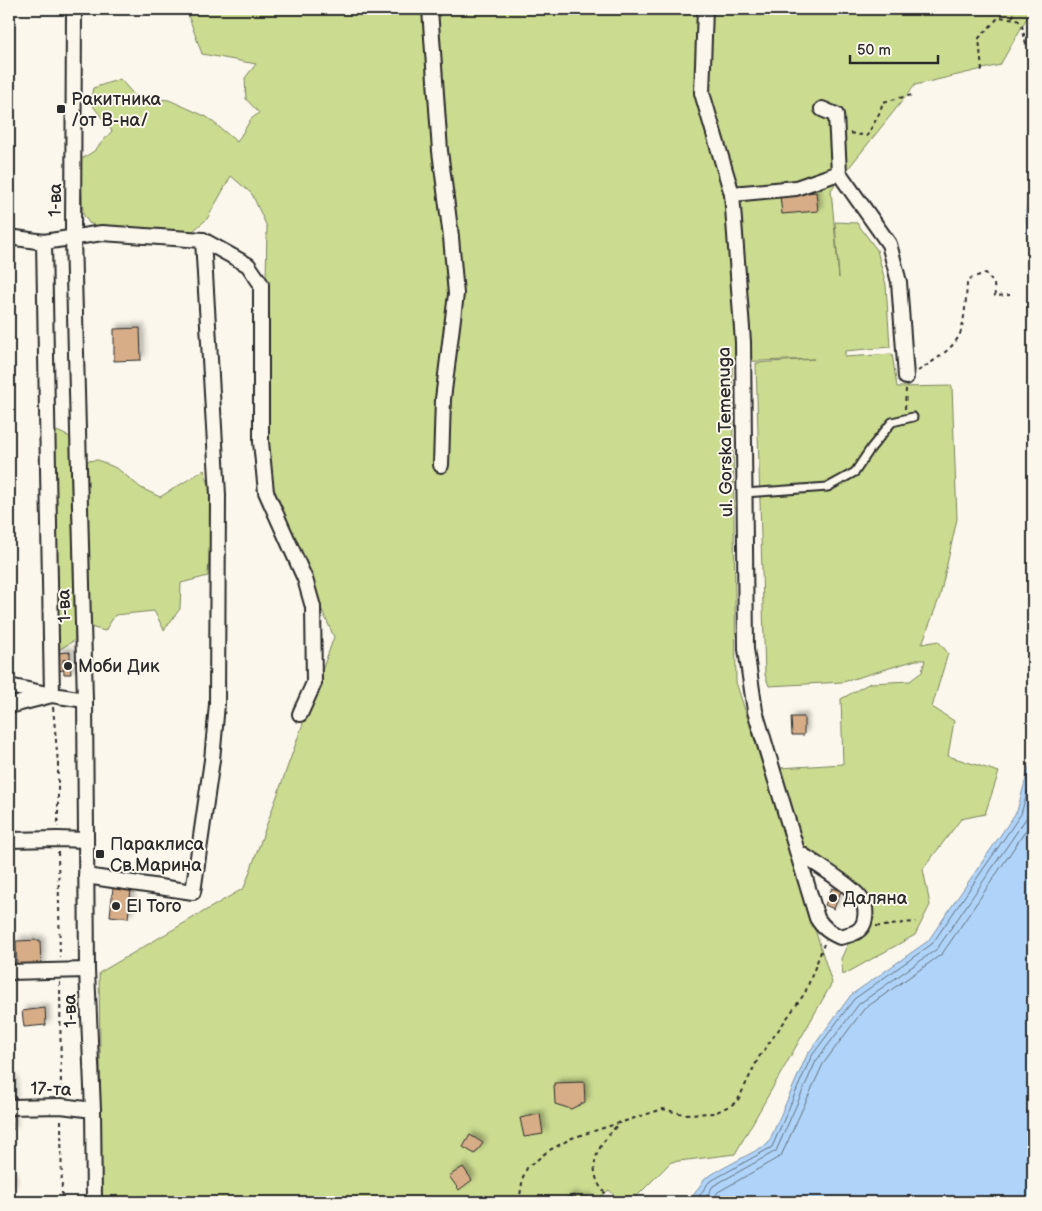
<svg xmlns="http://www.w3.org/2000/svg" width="1042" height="1211" font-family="'Balsamiq Sans',sans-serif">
<defs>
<filter id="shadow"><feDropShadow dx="4" dy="-4" stdDeviation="2.5" flood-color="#0004"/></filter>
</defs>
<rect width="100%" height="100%" fill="#fbf7ec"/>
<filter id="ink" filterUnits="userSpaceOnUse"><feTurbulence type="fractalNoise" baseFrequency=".02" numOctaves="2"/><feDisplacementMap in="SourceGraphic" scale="10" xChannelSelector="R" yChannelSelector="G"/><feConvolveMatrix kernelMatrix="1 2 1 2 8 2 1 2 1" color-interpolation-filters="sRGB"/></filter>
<g filter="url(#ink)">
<g fill="#cbdb90" stroke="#7b835e">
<polygon points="186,9 1032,9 1000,65 915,85 831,190 839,278 835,222 857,223 877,250 886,285 890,347 845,351 845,357 892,354 897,387 952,386 957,519 940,596 922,644 938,641 948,653 932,707 954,721 948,756 999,772 985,814 961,819 923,869 930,905 915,935 843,975 841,959 849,941 861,937 873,918 868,897 802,847 780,768 843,764 841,699 870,683 910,681 922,672 925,660 916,660 843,682 769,686 765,675 756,363 814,359 732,362 736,682 832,983 735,1154 671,1162 631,1202 620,1202 609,1190 594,1202 102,1202 99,973 244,888 334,637 268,490 264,392 267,227 252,194 231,176 207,219 187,236 104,229 89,223 83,214 80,160 94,151 112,131 90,102 93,88 120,79 135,96 169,100 207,117 237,142 251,119 259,113 246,99 245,78 256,64 202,54"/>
<polygon points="57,431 70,437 75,640 57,651 53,440"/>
<polygon points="98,460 118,469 141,488 160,497 204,470 212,494 208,576 181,583 180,609 164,630 154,611 115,615 105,631 90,627 86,461"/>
</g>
<g fill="#b0d4f9" stroke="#7b90a7">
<polygon points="1033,175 1033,372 1026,211"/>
<polygon points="1033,753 1033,1202 689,1202 705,1178 768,1144 807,1055 851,995 928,941 1017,811"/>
</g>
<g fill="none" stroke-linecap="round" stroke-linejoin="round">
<g stroke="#606f7d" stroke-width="1">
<polyline points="1033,199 1031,211 1033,267"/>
<polyline points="695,1202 709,1182 772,1147 811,1057 854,999 932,944 1021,814 1033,772"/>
<polyline points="703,1202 713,1186 776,1151 816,1061 859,1004 937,949 1027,817 1033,795"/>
<polyline points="712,1202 718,1192 781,1156 823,1064 864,1009 942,954 1033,820"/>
</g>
</g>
<g fill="#d6ad87" stroke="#2b2b2b" filter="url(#shadow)">
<polygon points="816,192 818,211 782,214 780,196"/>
<polygon points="140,328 141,360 114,361 114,329"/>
<polygon points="70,652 70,659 63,660 64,670 58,671 57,653"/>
<polygon points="70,659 71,674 64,674 63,660"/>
<polygon points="791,717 804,717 804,735 792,735"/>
<polygon points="113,888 131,890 128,918 110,916"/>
<polygon points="832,888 841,891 834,909 825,905"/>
<polygon points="40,940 41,967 17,968 16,941"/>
<polygon points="45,1008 46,1025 24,1027 22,1011"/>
<rect x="9" y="1080" width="4" height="21"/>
<polygon points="584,1082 585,1102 571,1109 555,1104 554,1083"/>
<polygon points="540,1114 543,1134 524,1137 520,1118"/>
<polygon points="9,1115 12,1115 13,1130 9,1130"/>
<polygon points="470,1135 483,1143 475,1154 463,1147"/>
<polygon points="463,1167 472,1180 459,1190 449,1176"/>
<polygon points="12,1176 12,1190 9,1190 9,1177"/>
<polygon points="574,1195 576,1200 587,1197 589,1202 566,1202 565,1199"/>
</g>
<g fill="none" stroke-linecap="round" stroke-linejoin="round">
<defs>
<polyline id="service" points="744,493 828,487 855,472 871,448 892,422 913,417"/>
<g id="minor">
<polyline points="74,9 73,237 85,700 87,970 93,1110 94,1202"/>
<polyline points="430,9 440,151 451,237 456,294 443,399 441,465"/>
<path d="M705,9L702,93L732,194L743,342L746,649L755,711L817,918C823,928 829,932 840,937C853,934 863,932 865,918C866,912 865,904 861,899C850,884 814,863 798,852"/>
<polyline points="822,109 836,115 839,173 889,244 899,282 906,377"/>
<polyline points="732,194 796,188 839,173"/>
<polyline points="9,237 44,242 102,233 203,240 218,495 217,704 212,760 193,892 86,876"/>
<polyline points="203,240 248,265 261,284 261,442 266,492 305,579 313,607 314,683 300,714"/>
<polyline points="9,686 52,695 44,242"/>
<polyline points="9,706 52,695 85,700"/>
<polyline points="9,840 58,839 85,840"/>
<polyline points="9,972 87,970"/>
<polyline points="9,1107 61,1106 93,1110"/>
</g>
</defs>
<use href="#service" stroke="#2b2b2b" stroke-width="11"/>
<use href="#minor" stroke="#2b2b2b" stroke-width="18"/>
<g stroke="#2b2b2b" stroke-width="2" stroke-dasharray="4 4" stroke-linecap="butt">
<polyline points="1012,17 1018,9"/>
<polyline points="982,71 979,38 999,17 1017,19 1022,25 1026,45"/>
<polyline points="850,133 867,136 879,114 883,102 912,95"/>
<path d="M918,371C932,362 956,348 961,331C965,316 966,300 967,284L971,278L986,273L994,284L995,296L1010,295"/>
<polyline points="905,409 906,389"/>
<polyline points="53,707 58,763 58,827"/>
<polyline points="58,852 60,957"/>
<path d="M876,926C889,927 902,922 916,922"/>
<polyline points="60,982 61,1092"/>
<polyline points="61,1120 62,1202"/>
<path d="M610,1200C606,1194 599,1187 597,1180C588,1156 606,1138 620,1122"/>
<polyline points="519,1202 523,1177 527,1168 548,1151 572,1138 663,1109 683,1114 715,1113 737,1102 759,1057 805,993 824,944"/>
<polyline points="597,1202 610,1200 612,1202"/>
</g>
<use href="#service" stroke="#fbf7ec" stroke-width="7"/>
<use href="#minor" stroke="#fbf7ec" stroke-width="14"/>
</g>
</g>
<g fill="#2b2b2b" stroke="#fbf7ec" stroke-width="2">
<rect x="56" y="104" width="10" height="10" rx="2.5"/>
<circle cx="68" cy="666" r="5"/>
<rect x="95" y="849" width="10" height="10" rx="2.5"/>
<circle cx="833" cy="898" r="5"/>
<circle cx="116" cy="906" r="5"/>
</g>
<g text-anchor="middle" stroke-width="4" stroke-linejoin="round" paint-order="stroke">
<g font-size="18" fill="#2b2b2b" stroke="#fbf7ec" text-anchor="start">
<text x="71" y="105">Ракитника<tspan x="71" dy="21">/от В-на/</tspan></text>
<text x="78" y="672">Моби Дик</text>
<text x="110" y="850">Параклиса<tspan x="110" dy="21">Св.Марина</tspan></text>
<text x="843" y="904">Даляна</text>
<text x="126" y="912">El Toro</text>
</g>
<g font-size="18" fill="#2b2b2b" stroke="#fbf7ec">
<text transform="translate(55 200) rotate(-89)" y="6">1-ва</text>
<text transform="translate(725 432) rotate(-91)" y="6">ul. Gorska Temenuga</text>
<text transform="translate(64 606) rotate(-92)" y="6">1-ва</text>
<text transform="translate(70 1011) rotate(-92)" y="6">1-ва</text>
<text transform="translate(51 1089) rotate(2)" y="6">17-та</text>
</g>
</g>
<rect width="1042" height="1211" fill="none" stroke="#fbf7ec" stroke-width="30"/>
<rect x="15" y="15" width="1012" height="1181" fill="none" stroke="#2b2b2b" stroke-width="2" filter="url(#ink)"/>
<path d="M850 55v8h88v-8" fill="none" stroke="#2b2b2b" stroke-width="2.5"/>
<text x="857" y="55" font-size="15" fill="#2b2b2b" stroke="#fbf7ec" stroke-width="4" paint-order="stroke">50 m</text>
</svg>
